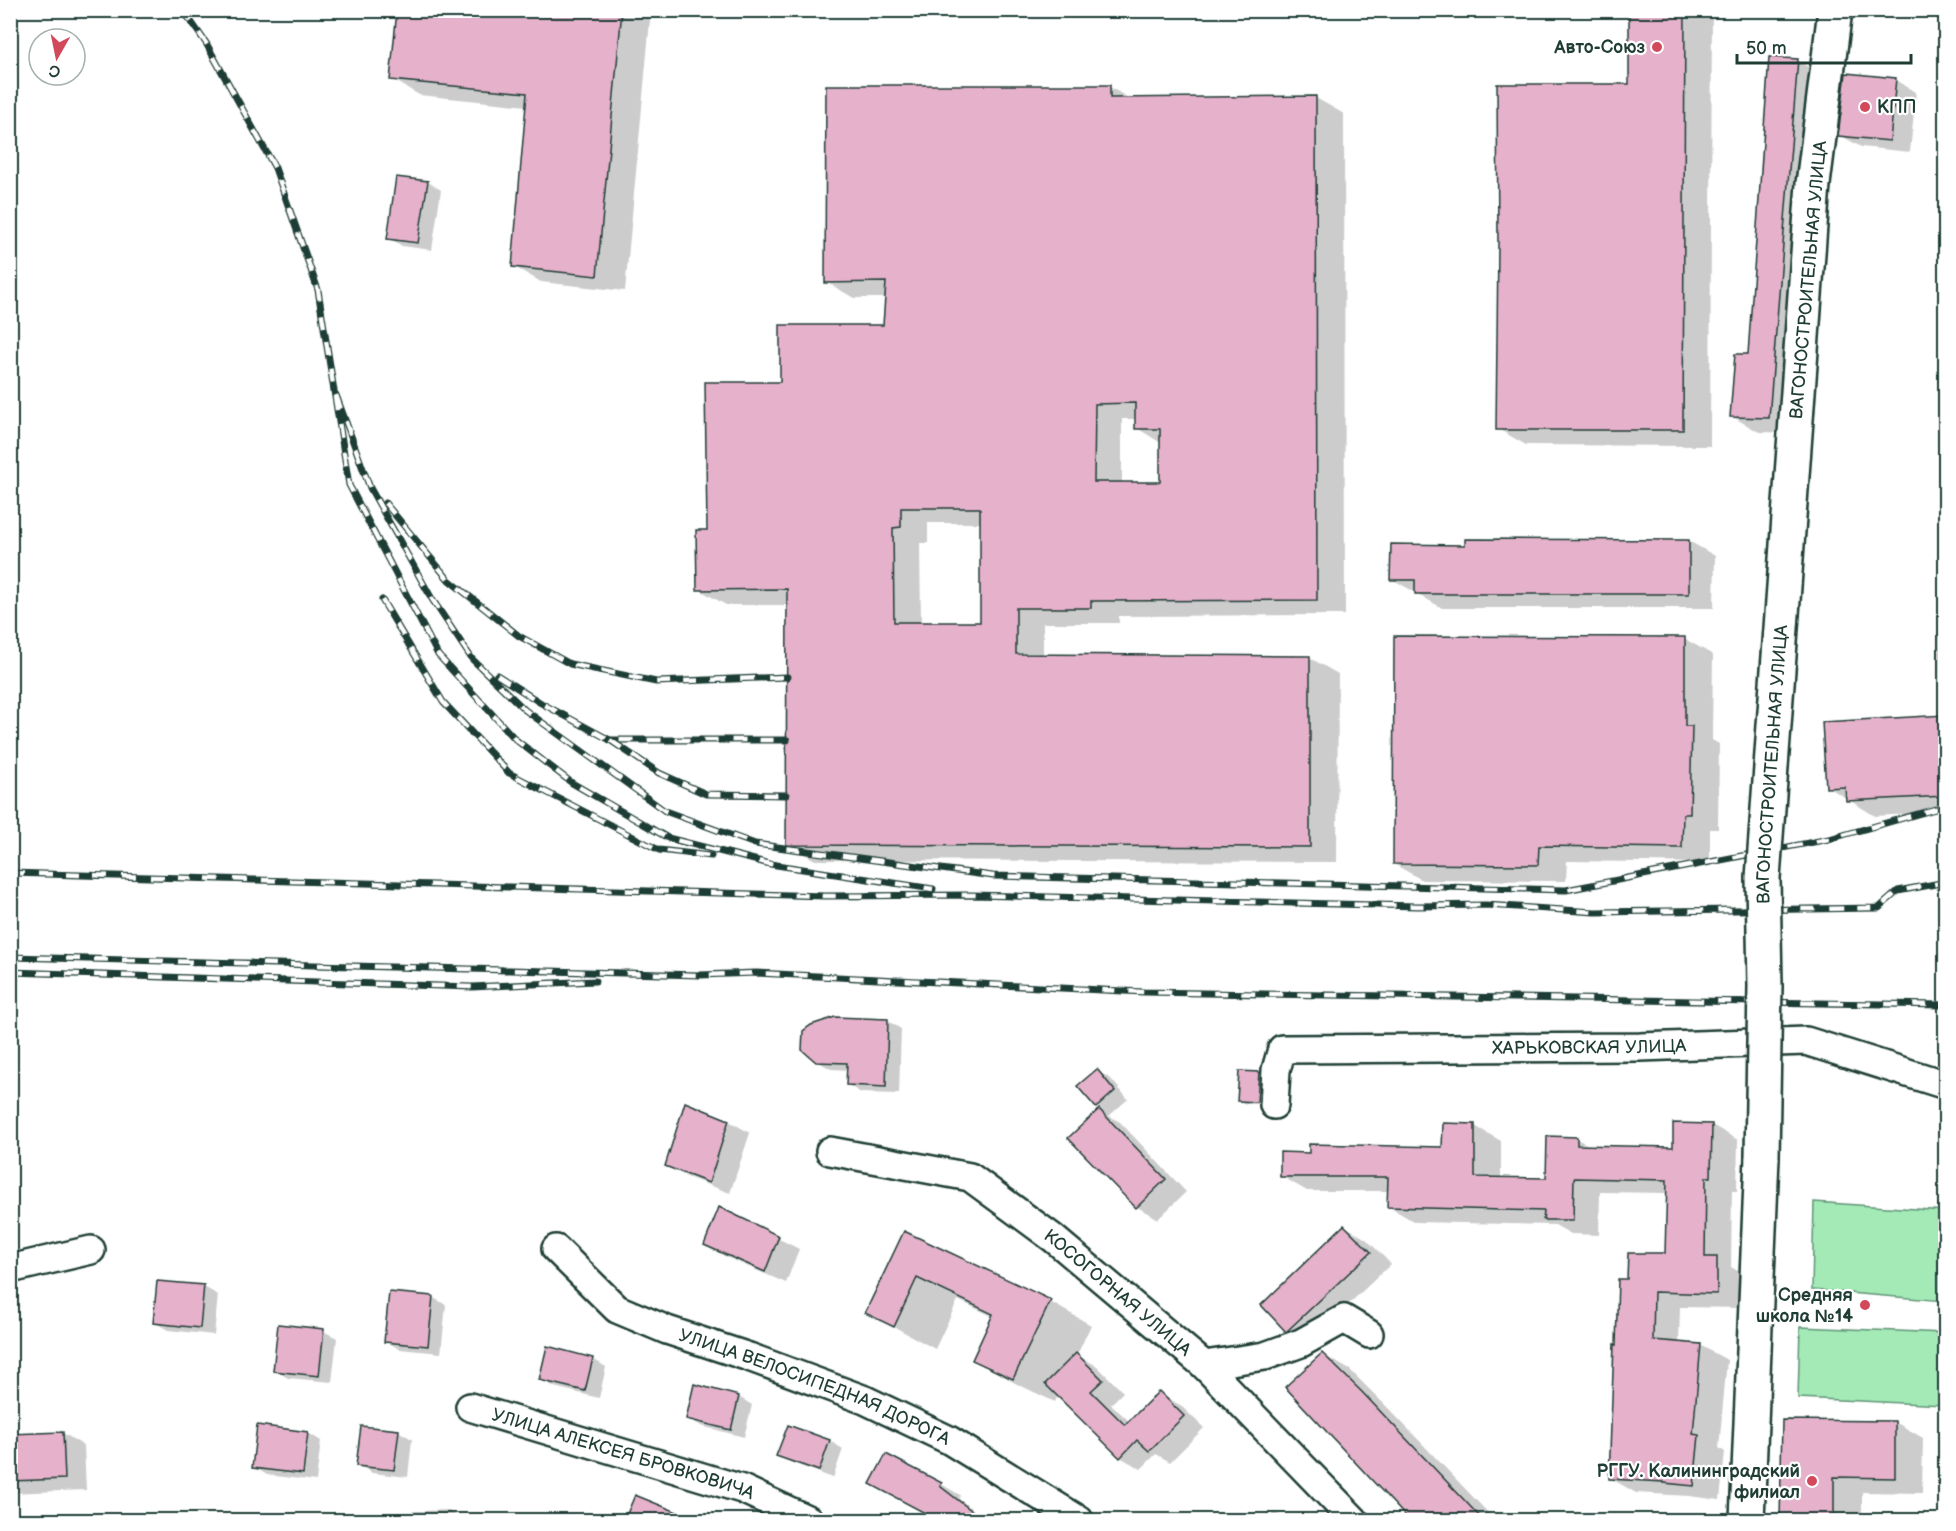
<svg xmlns="http://www.w3.org/2000/svg" width="1956" height="1531" font-family="'Balsamiq Sans',sans-serif">
<rect width="100%" height="100%" fill="#fff"/>
<filter id="ink" filterUnits="userSpaceOnUse"><feTurbulence type="fractalNoise" baseFrequency=".0167" numOctaves="2"/><feDisplacementMap in="SourceGraphic" scale="12" xChannelSelector="R" yChannelSelector="G"/><feConvolveMatrix kernelMatrix="1 2 1 2 8 2 1 2 1" color-interpolation-filters="sRGB"/></filter>
<g filter="url(#ink)">
<g fill="#a3eab7" stroke="#619476" stroke-width="1.5">
<polygon points="1814,1202 1945,1211 1945,1301 1812,1290"/>
<polygon points="1800,1327 1945,1333 1944,1405 1798,1398"/>
</g>
<g fill="#0003" fill-rule="evenodd">
<polygon points="398,10 651,10 625,291 541,282 513,266 527,106 419,95 392,79"/>
<polygon points="1006,10 1150,10 1150,16"/>
<polygon points="1630,10 1712,10 1710,446 1526,445 1498,429 1630,86"/>
<polygon points="1798,61 1826,77 1797,433 1759,432 1731,416 1749,356"/>
<polygon points="1895,80 1916,92 1910,152 1861,147 1840,135"/>
<path d="M1110,87L1130,99L1316,98L1344,114L1345,615L1119,616V623H1043V656L1310,658L1338,674L1337,862L815,860L787,844L789,605H726L698,589L708,531L781,384L885,327L886,298H854L826,282ZM1122,419H1136L1137,428L1161,443L1162,483H1122ZM928,523H982L981,623H921L920,543H928Z"/>
<polygon points="428,182 441,190 432,250 402,246 389,238"/>
<polygon points="1689,541 1715,556 1714,608 1442,608 1392,579 1466,546"/>
<polygon points="10,624 16,633 10,635"/>
<polygon points="1939,630 1946,630 1946,812 1875,816 1828,787 1940,717"/>
<polygon points="1685,639 1713,655 1712,740 1719,744 1718,829 1710,829 1710,863 1567,861 1566,881 1422,880 1394,864"/>
<polygon points="888,1021 901,1029 899,1094 861,1093 848,1085 848,1070 831,1069 817,1061"/>
<polygon points="1097,1071 1111,1079 1128,1099 1109,1116 1120,1122 1186,1192 1158,1219 1137,1207 1070,1138 1100,1109 1097,1107"/>
<polygon points="1258,1074 1265,1077 1263,1104 1245,1104 1239,1100"/>
<polygon points="729,1121 750,1133 730,1193 687,1177 666,1165"/>
<polygon points="1444,1125 1475,1126 1501,1141 1501,1179 1548,1180 1577,1139 1590,1146 1674,1148 1712,1125 1738,1140 1737,1191 1732,1191 1731,1267 1743,1274 1743,1308 1680,1307 1679,1344 1700,1345 1727,1360 1719,1448 1725,1452 1720,1500 1689,1496 1636,1493 1610,1478 1618,1346 1629,1281 1666,1255 1668,1193 1600,1192 1599,1235 1571,1234 1555,1225 1415,1222 1389,1207 1389,1191 1307,1191 1281,1176 1310,1154 1444,1148"/>
<polygon points="720,1209 799,1249 786,1283 726,1257 706,1245"/>
<polygon points="1345,1226 1366,1239 1391,1264 1308,1343 1287,1330"/>
<polygon points="904,1233 1050,1302 1091,1325 1077,1355 1097,1366 1123,1392 1111,1404 1130,1422 1159,1393 1180,1405 1204,1428 1170,1462 1156,1454 1141,1469 1120,1457 1058,1395 1055,1402 1015,1383 974,1359 994,1317 958,1300 935,1349 867,1312"/>
<polygon points="158,1282 204,1287 218,1295 214,1335 168,1330 154,1322"/>
<polygon points="432,1297 446,1305 441,1353 399,1349 386,1341"/>
<polygon points="323,1331 337,1338 332,1382 288,1378 274,1370"/>
<polygon points="1322,1354 1350,1370 1390,1410 1495,1520 1413,1520"/>
<polygon points="593,1359 606,1367 599,1398 554,1387 541,1379"/>
<polygon points="696,1386 739,1397 752,1405 744,1437 701,1426 688,1418"/>
<polygon points="1895,1422 1923,1438 1922,1493 1862,1492 1862,1520 1782,1520"/>
<polygon points="398,1431 412,1439 408,1477 372,1473 358,1465"/>
<polygon points="63,1433 84,1446 86,1490 10,1493 10,1435"/>
<polygon points="308,1433 321,1441 316,1481 267,1475 254,1467"/>
<polygon points="830,1441 843,1449 833,1478 792,1463 778,1456"/>
<polygon points="941,1484 960,1495 959,1499 987,1520 941,1520 892,1494"/>
<polygon points="447,1510 461,1518 461,1520 396,1520 396,1512"/>
<polygon points="542,1513 565,1520 539,1520"/>
<polygon points="1275,1513 1288,1520 1268,1520"/>
</g>
<g fill="#e6b1cb" stroke="#1f3d34" stroke-width="1.5" fill-rule="evenodd">
<polygon points="397,10 622,10 597,276 512,267 527,93 390,80"/>
<polygon points="1629,10 1685,10 1683,430 1496,430 1498,245 1497,84 1629,84"/>
<polygon points="1769,57 1798,59 1769,418 1730,417 1735,354 1748,354"/>
<polygon points="1846,73 1896,78 1890,141 1838,136"/>
<path d="M826,85H1110V98L1316,96L1317,600L1091,601V608H1016V654L1310,656V847L786,845L787,589L697,590L696,530H707L705,382H780V325H883L886,282L825,283ZM1135,403V429H1160V482H1094L1095,404ZM901,508H980V622H894L893,528L901,527Z"/>
<polygon points="396,177 428,181 418,243 387,239"/>
<polygon points="1465,539 1689,540 1689,594 1415,594 1415,580 1390,580 1391,544 1465,545"/>
<polygon points="1394,636 1685,637 1685,726 1692,726 1690,814 1683,814 1682,848 1539,846 1538,865 1393,864"/>
<polygon points="1946,715 1946,796 1846,801 1845,787 1826,788 1822,722"/>
<polygon points="835,1017 888,1019 886,1087 846,1085 847,1063 816,1062 802,1050 803,1031 811,1025"/>
<polygon points="1097,1069 1115,1091 1096,1108 1077,1086"/>
<polygon points="1239,1071 1259,1072 1257,1102 1237,1101"/>
<polygon points="685,1102 729,1120 709,1183 665,1166"/>
<polygon points="1099,1109 1166,1179 1136,1208 1068,1138"/>
<polygon points="1443,1123 1475,1124 1475,1177 1546,1178 1547,1136 1577,1137 1577,1145 1673,1147 1673,1123 1712,1124 1711,1177 1706,1177 1705,1257 1717,1257 1717,1294 1654,1292 1653,1340 1701,1344 1693,1434 1699,1435 1694,1486 1664,1483 1664,1482 1609,1479 1614,1344 1616,1345 1618,1279 1627,1279 1628,1253 1665,1253 1667,1180 1574,1178 1573,1220 1543,1220 1544,1211 1387,1207 1388,1177 1280,1177 1280,1152 1309,1153 1309,1144 1442,1147"/>
<polygon points="719,1207 779,1236 765,1272 704,1245"/>
<polygon points="1344,1225 1371,1252 1286,1332 1261,1305"/>
<polygon points="904,1231 1051,1300 1013,1379 972,1360 993,1314 917,1278 894,1327 865,1313"/>
<polygon points="157,1281 204,1285 200,1328 153,1323"/>
<polygon points="389,1292 433,1296 428,1346 384,1342"/>
<polygon points="278,1324 324,1329 319,1376 273,1371"/>
<polygon points="547,1346 593,1358 585,1391 539,1380"/>
<polygon points="1076,1353 1103,1380 1091,1391 1125,1425 1159,1391 1184,1416 1149,1451 1137,1440 1120,1458 1045,1384"/>
<polygon points="1322,1353 1362,1392 1484,1521 1410,1521 1285,1387"/>
<polygon points="694,1384 739,1396 731,1430 686,1419"/>
<polygon points="1782,1420 1895,1421 1895,1478 1834,1477 1834,1521 1780,1521"/>
<polygon points="257,1425 308,1432 303,1474 252,1468"/>
<polygon points="788,1425 830,1440 819,1471 776,1456"/>
<polygon points="361,1426 399,1430 394,1470 356,1466"/>
<polygon points="63,1432 65,1479 10,1481 10,1434"/>
<polygon points="886,1454 942,1483 940,1486 985,1521 940,1521 870,1484"/>
<polygon points="635,1495 697,1520 697,1521 624,1521"/>
</g>
<g fill="none" stroke-linecap="round" stroke-linejoin="round">
<defs>
<g id="street">
<path id="s1" d="M1274,1105L1276,1070L1282,1049L1640,1047L1806,1041L1946,1085"/>
<path id="s2" d="M830,1151L970,1177L1053,1238L1204,1365L1354,1520"/>
<path id="s3" d="M556,1249L617,1309L667,1330L749,1357L865,1400L949,1440L1079,1520"/>
<polyline points="10,1269 91,1250"/>
<polyline points="1204,1365 1265,1356 1301,1343 1344,1319 1369,1334"/>
<path id="s4" d="M470,1407L742,1489L809,1520"/>
</g>
<g id="secondary">
<polyline points="1813,184 1835,10"/>
<polyline points="1747,1520 1762,1157"/>
</g>
</defs>
<use href="#street" stroke="#1f3d34" stroke-width="32"/>
<use href="#secondary" stroke="#1f3d34" stroke-width="38"/>
<use href="#street" stroke="#fff" stroke-width="27"/>
<use href="#secondary" stroke="#fff" stroke-width="33"/>
<defs>
<g id="rail">
<polyline points="183,10 206,43 275,168 318,290 349,485 438,655 516,740 572,783 668,838 770,864 933,889"/>
<polyline points="336,395 370,488 432,599 472,659 525,710 665,811 755,844 993,876 1566,890 1829,839 1946,806"/>
<polyline points="385,503 449,580 519,636 570,664 656,682 787,677"/>
<polyline points="382,600 443,702 509,773 659,850 711,856"/>
<polyline points="497,675 541,703 610,740 787,740"/>
<polyline points="610,740 659,773 706,794 786,795"/>
<polyline points="10,873 825,896 971,895 1418,906 1486,905 1595,912 1879,908 1898,891 1946,882"/>
<polyline points="10,957 700,975 756,973 1144,992 1946,1005"/>
<polyline points="10,972 472,987 595,981"/>
</g>
</defs>
<use href="#rail" stroke="#1f3d34" stroke-width="7"/>
<use href="#rail" stroke="#fff" stroke-width="4.5" stroke-dasharray="14" stroke-linecap="butt"/>
<defs>
<g id="secondary-bridge">
<path id="s5" d="M1762,1157L1765,986L1763,878L1813,184"/>
</g>
</defs>
<use href="#secondary-bridge" stroke="#1f3d34" stroke-width="38" stroke-linecap="butt"/>
<use href="#secondary-bridge" stroke="#fff" stroke-width="33"/>
</g>
</g>
<g fill="#d1495b" stroke="#fff" stroke-width="2">
<circle cx="1657" cy="47" r="6"/>
<circle cx="1865" cy="107" r="6"/>
<circle cx="1865" cy="1305" r="6"/>
<circle cx="1812" cy="1481" r="6"/>
</g>
<g text-anchor="middle" stroke-width="4.5" stroke-linejoin="round" paint-order="stroke">
<g font-size="18" font-weight="bold" fill="#1f3d34" stroke="#fff" text-anchor="end">
<text x="1645" y="53">Авто-Союз</text>
<text x="1877" y="113" text-anchor="start">КПП</text>
<text x="1853" y="1301">Средняя<tspan x="1853" dy="21">школа №14</tspan></text>
<text x="1800" y="1477">РГГУ. Калининградский<tspan x="1800" dy="21">филиал</tspan></text>
</g>
<g font-size="18" fill="#1f3d34" stroke="#fff">
<text transform="translate(1808 280) rotate(-85)" y="6">ВАГОНОСТРОИТЕЛЬНАЯ УЛИЦА</text>
<text dy="6" stroke="none"><textPath href="#s5" startOffset="393">ВАГОНОСТРОИТЕЛЬНАЯ УЛИЦА</textPath></text>
<text dy="6" stroke="none"><textPath href="#s1" startOffset="364">ХАРЬКОВСКАЯ УЛИЦА</textPath></text>
<text dy="6" stroke="none"><textPath href="#s2" startOffset="330">КОСОГОРНАЯ УЛИЦА</textPath></text>
<text dy="6" stroke="none"><textPath href="#s3" startOffset="298">УЛИЦА ВЕЛОСИПЕДНАЯ ДОРОГА</textPath></text>
<text dy="6" stroke="none"><textPath href="#s4" startOffset="160">УЛИЦА АЛЕКСЕЯ БРОВКОВИЧА</textPath></text>
</g>
</g>
<rect width="1956" height="1531" fill="none" stroke="#fff" stroke-width="36"/>
<rect x="18" y="18" width="1920" height="1495" fill="none" stroke="#1f3d34" stroke-width="2" filter="url(#ink)"/>
<g transform="translate(57 57) rotate(189)"><circle r="28" fill="#ffffff" stroke="#a5b1ae" stroke-width="1.5"/>
<path d="M0-4.5L10 22L0 15L-10 22Z" fill="#d1495b"/>
<text y="-9" font-size="16" font-weight="bold" text-anchor="middle" fill="#1f3d34">С</text>
</g>
<path d="M1737 54v9h174v-9" fill="none" stroke="#1f3d34" stroke-width="3"/>
<text x="1746" y="54" font-size="18" fill="#1f3d34" stroke="#ffffff" stroke-width="4.5" paint-order="stroke">50 m</text>
</svg>
